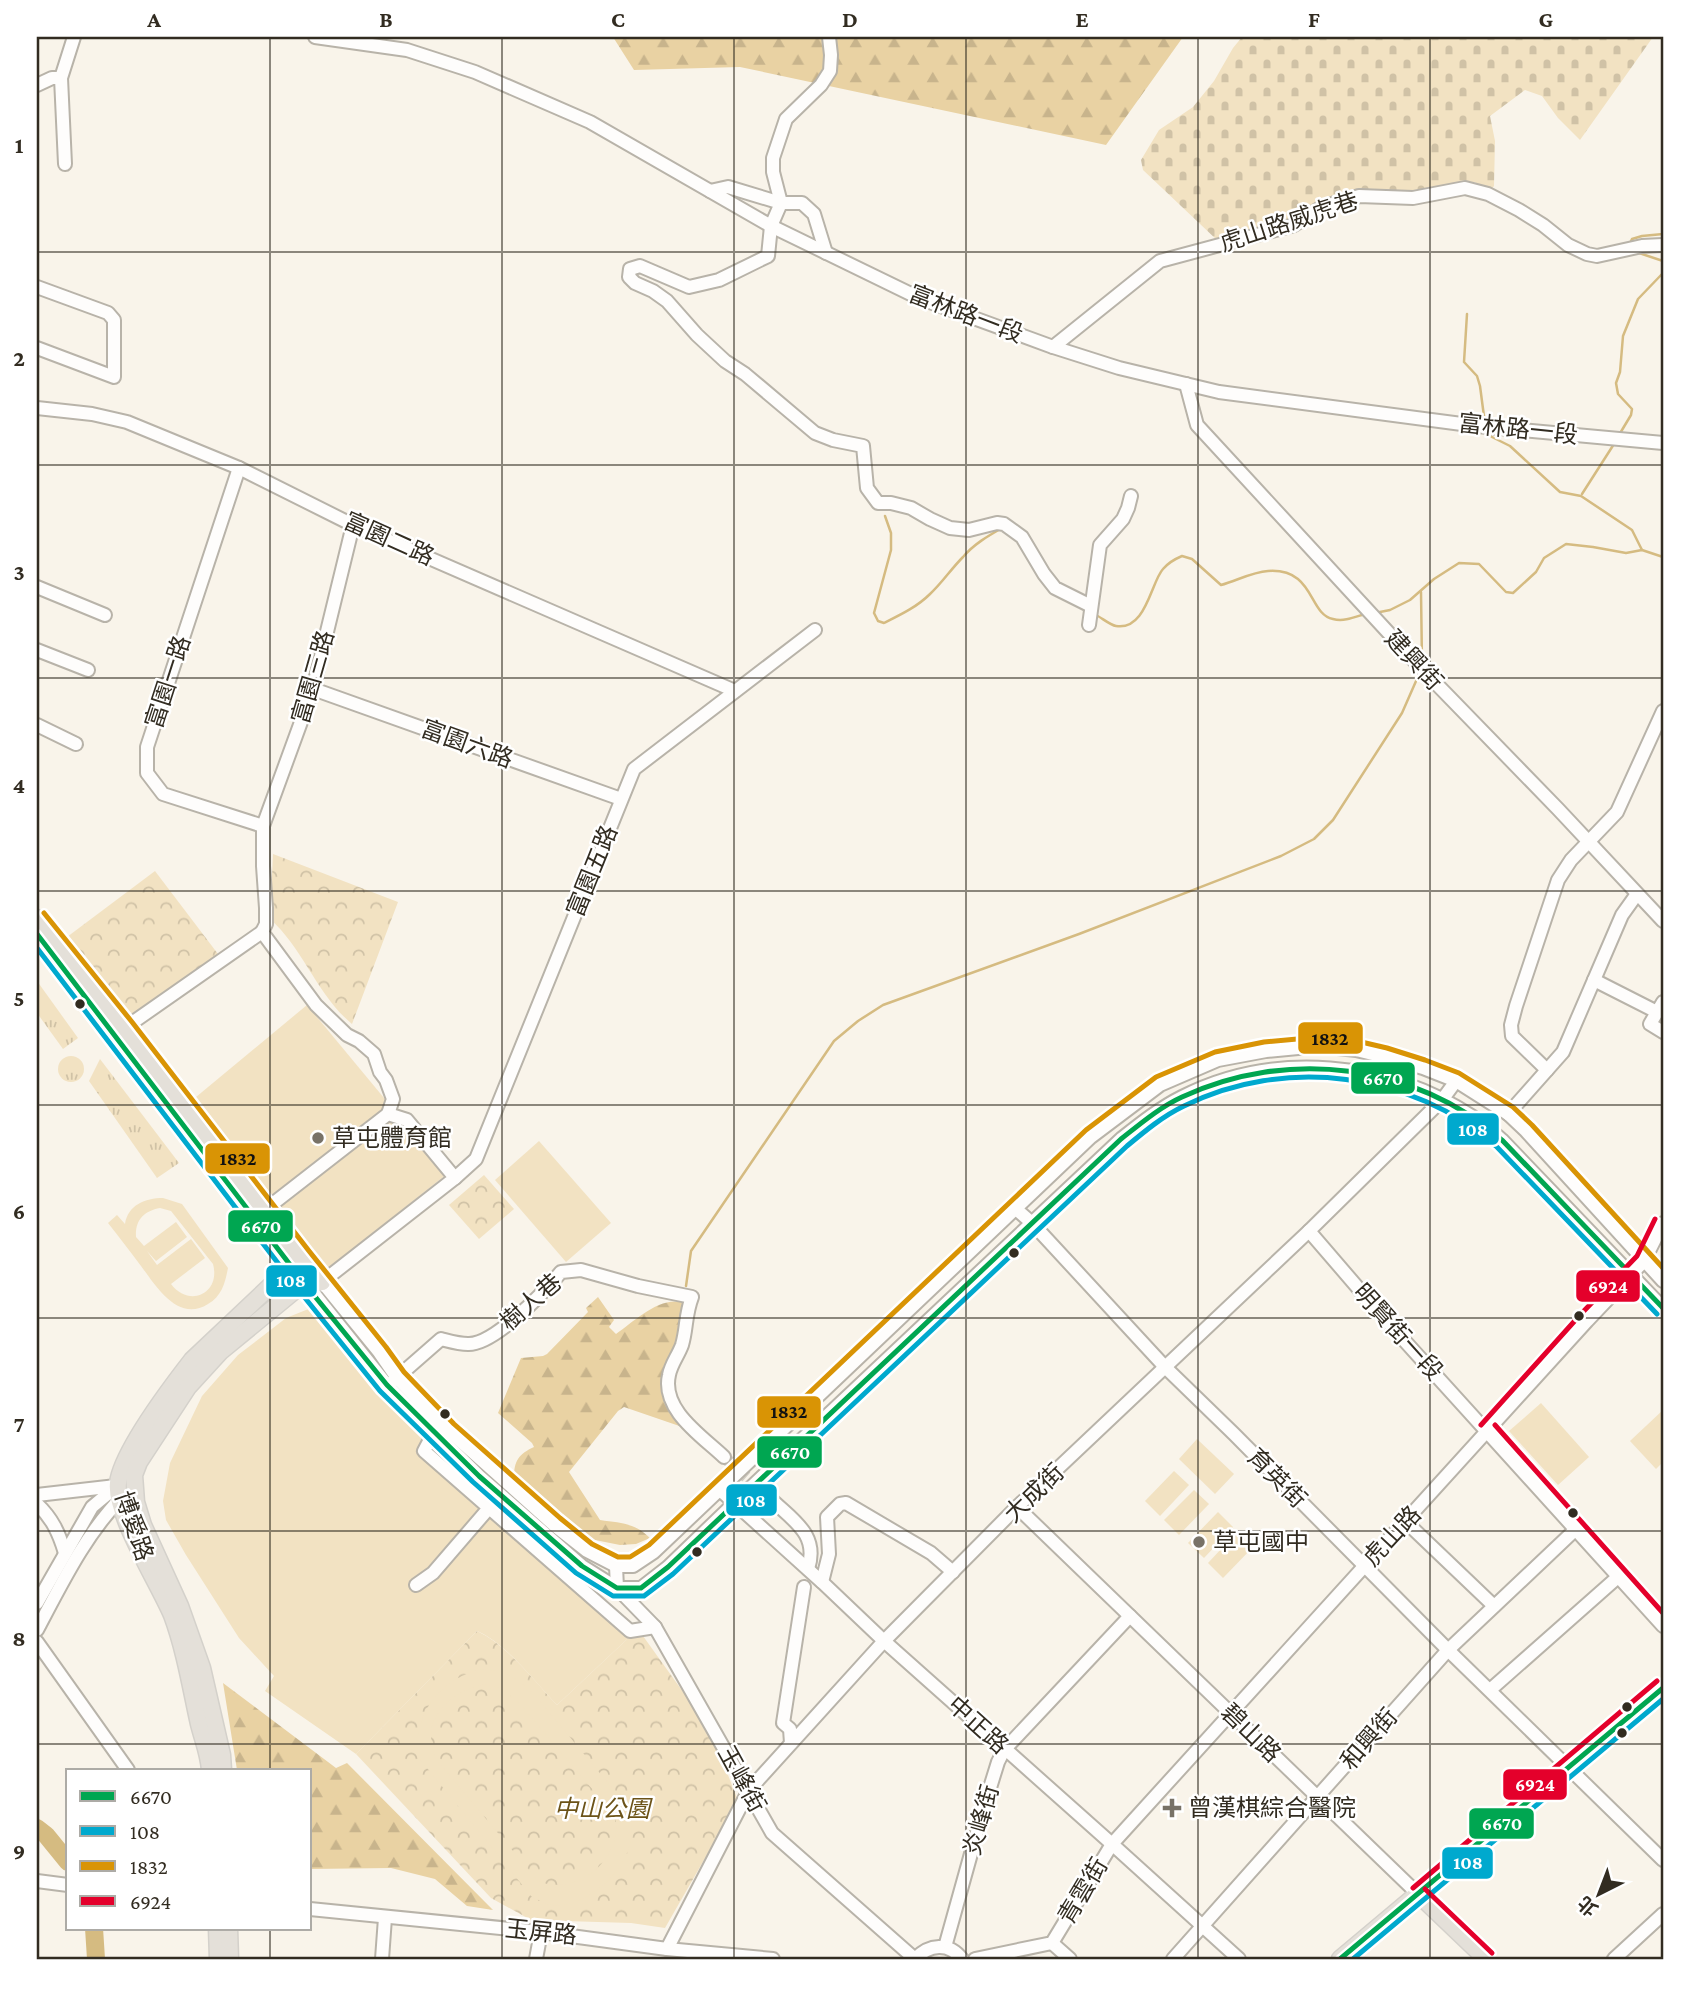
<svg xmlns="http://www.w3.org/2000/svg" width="1700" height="1996" font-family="'Crimson Pro','Noto Sans TC',serif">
<defs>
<pattern id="grass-tufts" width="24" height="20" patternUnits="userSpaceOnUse" patternTransform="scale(1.75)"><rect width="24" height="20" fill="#f2e2c2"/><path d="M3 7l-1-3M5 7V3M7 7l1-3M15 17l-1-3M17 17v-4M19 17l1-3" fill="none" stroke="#d0c2a6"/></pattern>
<pattern id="forest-firs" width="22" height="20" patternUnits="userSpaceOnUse" patternTransform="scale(1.75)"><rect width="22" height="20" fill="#e9d2a3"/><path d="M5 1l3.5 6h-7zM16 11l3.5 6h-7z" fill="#c8b48c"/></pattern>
<pattern id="cemetery-stones" width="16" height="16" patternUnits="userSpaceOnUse" patternTransform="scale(1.75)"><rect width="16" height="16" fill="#f2e2c2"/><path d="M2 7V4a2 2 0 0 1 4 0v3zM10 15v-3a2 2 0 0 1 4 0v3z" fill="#d0c2a6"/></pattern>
<pattern id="park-crowns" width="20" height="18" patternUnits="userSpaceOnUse" patternTransform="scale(1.75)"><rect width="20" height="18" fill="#f2e2c2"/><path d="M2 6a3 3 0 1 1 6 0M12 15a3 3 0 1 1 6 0" fill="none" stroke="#d0c2a6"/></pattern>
</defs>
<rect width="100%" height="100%" fill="#f9f4ea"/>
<g fill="url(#grass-tufts)">
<polygon points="37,981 78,1038 63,1049 37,1013"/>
<circle cx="71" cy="1069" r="13"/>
<polygon points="100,1059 179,1163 157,1178 89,1081"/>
</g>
<g fill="url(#forest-firs)">
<polygon points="613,37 1183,37 1106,145 740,67 634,70"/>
<path d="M598,1297L614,1320L609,1327L616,1334C635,1321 662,1293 687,1304L669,1391L691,1430L624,1407L618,1411L569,1472L600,1520C621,1523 635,1523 650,1538L636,1544L620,1545L585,1538L560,1520L514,1478C514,1460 519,1454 534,1447L532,1443L498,1413L521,1358L543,1356L547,1354L588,1312L586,1308Z"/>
<polygon points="223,1683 336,1768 347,1763 493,1910 467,1906 435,1879 391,1868 310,1869 310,1770 237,1770"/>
</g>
<polygon fill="url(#cemetery-stones)" points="1242,37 1653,37 1580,140 1558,118 1542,96 1525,90 1490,116 1495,141 1494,186 1491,190 1474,182 1411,193 1367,192 1309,215 1218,241 1143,170 1141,160 1159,130 1193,107 1214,81 1233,48"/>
<g fill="url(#park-crowns)">
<path d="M273,854L398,902L352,1024C317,995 303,948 270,919Z"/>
<polygon points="155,871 218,954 130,1021 67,937"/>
<polygon points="484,1175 514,1209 479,1239 449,1205"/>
<path d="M638,1629L691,1703L719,1752L737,1798L712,1846L665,1928L631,1923L531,1920L491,1898L356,1754L477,1631C507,1645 534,1680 557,1705Z"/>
</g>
<g fill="#f2e2c2" fill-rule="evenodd">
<polygon points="307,1005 447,1174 324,1272 190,1102"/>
<polygon points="539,1141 611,1223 566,1262 495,1180"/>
<path d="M163,1198L182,1204L228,1268C225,1283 222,1296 208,1304C178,1323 156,1286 141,1266C130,1251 119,1237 108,1223L117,1215L125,1224C128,1205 145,1198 163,1198ZM160,1208L171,1211L213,1264C221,1294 189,1308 171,1284L205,1258L191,1239L157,1265L147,1251L156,1261L187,1237L176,1222L144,1246L136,1237C135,1220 144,1211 160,1208Z"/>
<path d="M311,1308L321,1316L372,1380L410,1421L526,1529L638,1629L557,1705C534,1681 507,1644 477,1631L356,1754L265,1691L274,1676L239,1638L186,1555L166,1520L163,1501L170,1463L202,1396L238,1355L286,1318Z"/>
<polygon points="1541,1403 1589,1457 1558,1485 1509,1431"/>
<polygon points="1663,1410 1663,1462 1656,1469 1630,1441"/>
<polygon points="1197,1439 1234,1474 1215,1494 1179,1459"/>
<polygon points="1174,1471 1189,1485 1160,1516 1145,1501"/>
<polygon points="1194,1490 1209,1504 1179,1535 1164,1520"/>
<polygon points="1218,1512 1233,1527 1204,1558 1188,1543"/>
<polygon points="1237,1532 1253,1547 1223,1578 1208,1563"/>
<path d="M480,1669C506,1671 515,1676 534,1694L628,1807C631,1817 632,1828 631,1839C626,1873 582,1913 547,1904C542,1902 537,1899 532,1897L410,1747L417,1741C423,1702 442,1681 480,1669ZM486,1684L502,1689L521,1705L615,1816C625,1858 576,1898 538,1881L436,1759C433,1749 429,1737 432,1726C439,1704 464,1687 486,1684Z"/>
</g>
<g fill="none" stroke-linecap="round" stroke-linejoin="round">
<g stroke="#d5bb81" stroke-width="2.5">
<polyline points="1629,245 1632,239 1642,236 1663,234"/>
<polyline points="1636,252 1663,261"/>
<polyline points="1467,314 1464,362 1477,376 1480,386 1485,424"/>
<polyline points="1489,433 1490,436 1510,446 1560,492 1581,496 1632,530 1642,550"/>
<polyline points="1619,435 1631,415 1632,409 1618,394 1616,383 1620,372 1623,336 1638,299 1663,273"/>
<polyline points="1582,494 1614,444"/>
<path d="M885,516L891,533V550L874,613L878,621L884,623C900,615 917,607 930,594C942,583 951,569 963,557C974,544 988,536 1002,528"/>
<polyline points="1421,592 1422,662"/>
<polyline points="1375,613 1390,610 1410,600 1434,579 1459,563 1479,564 1506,592 1513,593 1536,572 1544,558 1566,544 1593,547 1626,553 1642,550 1663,557"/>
<path d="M1096,615C1102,618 1110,625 1116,626C1146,631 1151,582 1163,569C1168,563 1175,559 1182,556L1192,559L1221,585C1236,581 1252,572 1268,571C1315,568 1308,614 1333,619C1344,622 1355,617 1365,614"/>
<polyline points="686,1286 691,1251 834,1041 858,1021 883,1005 1079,934 1281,856 1314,839 1333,820 1402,713 1420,672"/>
</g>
<g stroke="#d5bb81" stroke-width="18">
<polyline points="37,1828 46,1835 68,1862"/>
<polyline points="94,1928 96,1959"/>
</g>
<polyline stroke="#d1ccc2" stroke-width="12" stroke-dasharray="12 6" stroke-linecap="butt" points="724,1457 772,1500"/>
<defs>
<g id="minor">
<polyline points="315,37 407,50 475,72 590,122 771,226 919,298 1053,347 1119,368 1219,392 1477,426 1663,443"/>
<polyline points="829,37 831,55 830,71 821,85 786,119 773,158 773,172 781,203 771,226 768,256 719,280 689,287 640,266 630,269 629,277 635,283 653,291 667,301 697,335 725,361 745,374 815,433 833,440 863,446 867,488 878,503 891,503 911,508 930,519 950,528 969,530 997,523 1004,524 1022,537 1044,574 1055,588 1091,606"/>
<polyline points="37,85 52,78 61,78"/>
<polyline points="65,164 61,78 74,37"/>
<polyline points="710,191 728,187 781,203 802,203 814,214 826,253"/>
<polyline points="37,287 108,313 114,320 114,377 37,348"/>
<polyline points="1053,347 1160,261 1294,225 1322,207 1359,196 1413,198 1465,188 1488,194 1519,210 1543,225 1568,245 1587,254 1597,256 1642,246 1663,245"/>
<polyline points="1186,384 1197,425 1421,668 1558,809 1663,921"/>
<polyline points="37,408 92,414 127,422 239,468 353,525 735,691"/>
<polyline points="239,468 147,747 147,773 163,794 263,826"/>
<polyline points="353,525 313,689 263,826 263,866 266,908 266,924 262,932 316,1005 347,1035 359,1041 374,1054 380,1072 386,1080 393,1099 388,1114"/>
<polyline points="37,587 105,615"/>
<polyline points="1089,625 1100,545 1123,519 1128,508 1131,496"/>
<polyline points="37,650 88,670"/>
<polyline points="313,689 621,799"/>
<polyline points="37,725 76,744"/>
<polyline points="1594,980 1657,1012"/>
<polyline points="1663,1002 1650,1024 1663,1032"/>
<polyline points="119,1032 262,932"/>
<polyline points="1547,1070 1512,1036 1511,1025 1516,1006 1558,880 1571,860 1617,812 1663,711"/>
<polyline points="1508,1114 1563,1052 1622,915 1637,894"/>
<polyline points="455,1178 476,1159 634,769 815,630"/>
<polyline points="266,1209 388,1114 407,1120 455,1178 322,1282 379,1352 397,1378 448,1430 554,1525 587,1551 616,1566 633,1566 654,1552 1091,1137 1160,1085 1218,1060 1266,1051 1319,1046 1356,1050 1385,1057 1423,1068 1456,1081 1508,1114 1526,1131 1663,1281"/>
<polyline points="1016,1209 1032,1223 1165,1367 1234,1434 1448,1650 1663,1860"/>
<polyline points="1309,1231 1383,1317 1663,1626"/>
<path d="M292,1266L387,1385L479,1476L582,1566L617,1588H641L668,1567L746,1492L1121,1139C1140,1124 1160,1108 1182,1097C1274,1050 1388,1061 1473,1117C1483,1123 1493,1132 1502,1140L1663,1308"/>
<path d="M393,1381L441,1339C449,1341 459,1344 468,1344C494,1345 544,1292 561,1272L581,1270L638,1286L692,1297C685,1315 687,1328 682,1345C678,1356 671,1364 669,1375C661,1410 702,1436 724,1457"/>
<polyline points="440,1428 434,1432 424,1451 630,1631 655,1627"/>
<polyline points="719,1489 822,1582 884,1641 1112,1844 1239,1959"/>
<polyline points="37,1495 116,1486"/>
<path d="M772,1500C794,1521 819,1535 808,1569"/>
<path d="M37,1504C52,1518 59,1533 65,1553"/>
<polyline points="1017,1507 1419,1895"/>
<polyline points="1406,1522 1494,1606"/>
<polyline points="616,1566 617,1588 655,1627 772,1833 915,1959"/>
<polyline points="822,1582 829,1554 827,1517 840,1504 846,1503 931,1553 953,1572"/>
<polyline points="416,1585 433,1573 489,1508"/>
<polyline points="37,1603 92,1507 117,1486"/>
<path d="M37,1630C62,1583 86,1533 124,1495"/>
<polyline points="37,1642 128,1770"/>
<polyline points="1490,1690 1619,1576"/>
<polyline points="791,1743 790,1729 783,1723 804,1587"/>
<polyline points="37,1881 68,1885"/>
<polyline points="310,1909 541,1932 667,1949 773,1959"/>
<polyline points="1052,1943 1070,1959"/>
<polyline points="945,1947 984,1807 998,1762 1004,1750 1130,1616"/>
<polyline points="667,1949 749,1790 884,1641 1017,1507 1309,1231 1442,1100 1456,1081"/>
<polyline points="382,1959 385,1918"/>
<polyline points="536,1959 541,1932"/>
<path d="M915,1959C929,1944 949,1942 962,1959"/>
<polyline points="975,1959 1052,1943 1112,1844 1587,1321 1644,1261 1663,1223"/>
<polyline points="1173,1959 1448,1650 1576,1529"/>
<polyline points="1614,1959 1663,1914"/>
</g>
<g id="major">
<polyline points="37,918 125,1027 322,1282"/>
<polyline points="57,960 292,1266"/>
<path d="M210,1770C209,1754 203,1740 199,1724C191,1688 185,1650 172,1615C159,1584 114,1513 118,1483C122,1451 171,1387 192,1360L302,1256"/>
<polyline points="223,1770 222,1755 202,1668 180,1606 143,1525 136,1502 134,1475 139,1462 188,1387 220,1352 304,1283 322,1282"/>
<polyline points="1419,1895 1486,1959"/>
<polyline points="217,1928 218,1959"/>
<polyline points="229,1928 230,1959"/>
<polyline points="1340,1959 1663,1688"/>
</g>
</defs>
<use href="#minor" stroke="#b8b3a9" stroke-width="16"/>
<use href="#major" stroke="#d4d1cb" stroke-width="19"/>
<use href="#minor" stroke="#fefdfc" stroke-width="12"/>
<use href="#major" stroke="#e4e0d9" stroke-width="16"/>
<defs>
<g id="bus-1">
<path d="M37,934L304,1283L387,1385L479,1476L582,1566L617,1588H641L668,1567L1121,1139C1140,1124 1160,1107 1182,1097C1287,1048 1415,1063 1502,1140L1663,1308"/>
<polyline points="1340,1959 1663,1688"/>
</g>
<g id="bus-2">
<path d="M37,948L297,1288L380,1391L473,1482L576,1573L613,1596H644L673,1574L1127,1146C1145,1131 1163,1116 1184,1106C1284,1056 1412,1072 1496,1146L1657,1314"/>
<polyline points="1353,1959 1663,1699"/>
</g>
<polyline id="bus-3" points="44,913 132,1022 309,1251 386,1347 404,1372 454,1424 560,1518 592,1544 618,1557 630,1557 649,1545 1086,1130 1156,1077 1215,1052 1264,1042 1319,1037 1357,1041 1387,1048 1425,1060 1459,1073 1513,1107 1532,1125 1663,1268"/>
<g id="bus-4">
<polyline points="1481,1425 1580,1315 1637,1256 1655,1219"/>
<polyline points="1495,1425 1663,1613"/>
<polyline points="1413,1888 1657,1681"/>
<polyline points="1425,1889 1492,1953"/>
</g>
</defs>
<use href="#bus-1" stroke="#fff" stroke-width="10"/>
<use href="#bus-2" stroke="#fff" stroke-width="10"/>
<use href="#bus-3" stroke="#fff" stroke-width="10"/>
<use href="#bus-4" stroke="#fff" stroke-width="10"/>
<use href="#bus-1" stroke="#00a651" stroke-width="5"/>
<use href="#bus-2" stroke="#00a9ce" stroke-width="5"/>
<use href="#bus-3" stroke="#d99405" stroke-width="5"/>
<use href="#bus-4" stroke="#e4002b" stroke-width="5"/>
</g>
<path fill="none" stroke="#322c21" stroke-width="2" stroke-opacity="0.55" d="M270,37V1770M502,37V1959M734,37V1959M966,37V1959M1198,37V1959M1430,37V1959M37,252H1663M37,465H1663M37,678H1663M37,891H1663M37,1105H1663M37,1318H1663M37,1531H1663M37,1744H1663M270,1928V1959"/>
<g fill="#322c21" stroke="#fff" stroke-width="2.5">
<circle cx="80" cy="1004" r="6"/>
<circle cx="1014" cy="1253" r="6"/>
<circle cx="1579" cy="1316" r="6"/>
<circle cx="445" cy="1414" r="6"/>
<circle cx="1573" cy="1513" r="6"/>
<circle cx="697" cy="1552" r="6"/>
<circle cx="1627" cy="1707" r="6"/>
<circle cx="1622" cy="1733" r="6"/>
</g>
<g fill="#787267" stroke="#fff" stroke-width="2.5">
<circle cx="318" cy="1138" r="7"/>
<circle cx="1199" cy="1542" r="7"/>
<path d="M1168.5 1797.5h7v7h7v7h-7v7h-7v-7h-7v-7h7z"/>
</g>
<g text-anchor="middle" stroke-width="5" stroke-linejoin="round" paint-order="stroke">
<g font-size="24" fill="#322c21" stroke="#fff">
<text transform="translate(1289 222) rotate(-18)" y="8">虎山路威虎巷</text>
<text transform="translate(966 314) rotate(21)" y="8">富林路一段</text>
<text transform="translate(1518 429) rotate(6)" y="8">富林路一段</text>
<text transform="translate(389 539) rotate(24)" y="8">富園二路</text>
<text transform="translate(1414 660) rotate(47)" y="8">建興街</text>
<text transform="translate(313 677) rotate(-74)" y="8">富園三路</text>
<text transform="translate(168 682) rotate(-72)" y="8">富園一路</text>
<text transform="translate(467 744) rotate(20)" y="8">富園六路</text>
<text transform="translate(592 871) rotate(-68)" y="8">富園五路</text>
<text transform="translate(531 1302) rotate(-41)" y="8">樹人巷</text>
<text transform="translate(1398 1332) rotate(48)" y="8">明賢街一段</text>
<text transform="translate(1277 1478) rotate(45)" y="8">育英街</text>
<text transform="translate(1034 1493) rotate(-44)" y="8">大成街</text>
<text transform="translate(134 1526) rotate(71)" y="8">博愛路</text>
<text transform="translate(1392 1536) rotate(-47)" y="8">虎山路</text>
<text transform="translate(978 1725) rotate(42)" y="8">中正路</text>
<text transform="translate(1251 1733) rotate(44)" y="8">碧山路</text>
<text transform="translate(1369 1739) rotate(-49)" y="8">和興街</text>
<text transform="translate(742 1779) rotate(61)" y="8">玉峰街</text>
<text transform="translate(981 1820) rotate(-74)" y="8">炎峰街</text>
<text transform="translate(1083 1891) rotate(-59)" y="8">青雲街</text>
<text transform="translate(541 1932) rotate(6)" y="8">玉屏路</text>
</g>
<g font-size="24" fill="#322c21" stroke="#fff" text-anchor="start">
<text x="332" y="1146">草屯體育館</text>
<text x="1213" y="1550">草屯國中</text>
<text x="1188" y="1816">曾漢棋綜合醫院</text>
</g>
<g font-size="24" font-style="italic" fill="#6c5318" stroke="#fff">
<text x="602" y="1817">中山公園</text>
</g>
</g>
<g stroke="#fff" stroke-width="2.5">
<rect x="1297" y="1021" width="67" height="34" rx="7" fill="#d99405"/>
<rect x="1350" y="1061" width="66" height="34" rx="7" fill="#00a651"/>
<rect x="1446" y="1112" width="54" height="34" rx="7" fill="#00a9ce"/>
<rect x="204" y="1142" width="67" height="33" rx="7" fill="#d99405"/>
<rect x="227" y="1209" width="67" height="34" rx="7" fill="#00a651"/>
<rect x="265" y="1264" width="53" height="34" rx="7" fill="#00a9ce"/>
<rect x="1575" y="1269" width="66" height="34" rx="7" fill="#e4002b"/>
<rect x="756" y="1395" width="66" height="34" rx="7" fill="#d99405"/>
<rect x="756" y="1435" width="67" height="34" rx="7" fill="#00a651"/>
<rect x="725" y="1483" width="53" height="34" rx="7" fill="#00a9ce"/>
<rect x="1502" y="1768" width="66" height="33" rx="7" fill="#e4002b"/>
<rect x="1468" y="1807" width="67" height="33" rx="7" fill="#00a651"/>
<rect x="1441" y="1846" width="53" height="34" rx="7" fill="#00a9ce"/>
</g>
<g font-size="19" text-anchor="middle" font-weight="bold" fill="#fff">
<text x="1383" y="1085">6670</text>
<text x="1473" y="1136">108</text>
<text x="261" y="1233">6670</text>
<text x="291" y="1287">108</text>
<text x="1608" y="1293">6924</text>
<text x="790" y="1459">6670</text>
<text x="751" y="1507">108</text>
<text x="1535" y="1791">6924</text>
<text x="1502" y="1830">6670</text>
<text x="1468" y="1869">108</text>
</g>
<g font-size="19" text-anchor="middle" font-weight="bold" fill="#111">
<text x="1330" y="1045">1832</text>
<text x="238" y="1165">1832</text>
<text x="789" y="1418">1832</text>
</g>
<rect width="1700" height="1996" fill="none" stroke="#ffffff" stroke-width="77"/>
<rect x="66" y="1769" width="245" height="161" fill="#ffffff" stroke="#adaba6" stroke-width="2"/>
<rect x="80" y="1791" width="35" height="10" fill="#00a651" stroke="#adaba6" stroke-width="2"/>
<text x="130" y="1804" font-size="21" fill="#322c21">6670</text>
<rect x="80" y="1826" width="35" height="10" fill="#00a9ce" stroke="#adaba6" stroke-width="2"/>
<text x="130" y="1839" font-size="21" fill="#322c21">108</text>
<rect x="80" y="1861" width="35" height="10" fill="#d99405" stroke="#adaba6" stroke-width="2"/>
<text x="130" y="1874" font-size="21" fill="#322c21">1832</text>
<rect x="80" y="1896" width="35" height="10" fill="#e4002b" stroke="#adaba6" stroke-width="2"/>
<text x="130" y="1909" font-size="21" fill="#322c21">6924</text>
<g transform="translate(1599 1894) rotate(222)" stroke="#ffffff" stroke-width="5" paint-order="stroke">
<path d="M0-5L12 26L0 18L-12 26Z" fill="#322c21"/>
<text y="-10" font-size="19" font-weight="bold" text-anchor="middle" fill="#322c21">北</text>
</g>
<rect x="38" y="38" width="1624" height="1920" fill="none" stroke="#322c21" stroke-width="2.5"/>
<g font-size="23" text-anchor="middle" font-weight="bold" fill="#322c21">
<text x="154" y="27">A</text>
<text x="386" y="27">B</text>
<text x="618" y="27">C</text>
<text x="850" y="27">D</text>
<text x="1082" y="27">E</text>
<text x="1314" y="27">F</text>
<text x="1546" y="27">G</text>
<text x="19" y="153">1</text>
<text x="19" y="366">2</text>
<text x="19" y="580">3</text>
<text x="19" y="793">4</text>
<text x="19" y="1006">5</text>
<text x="19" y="1219">6</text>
<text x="19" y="1432">7</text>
<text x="19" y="1646">8</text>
<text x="19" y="1859">9</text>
</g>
</svg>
